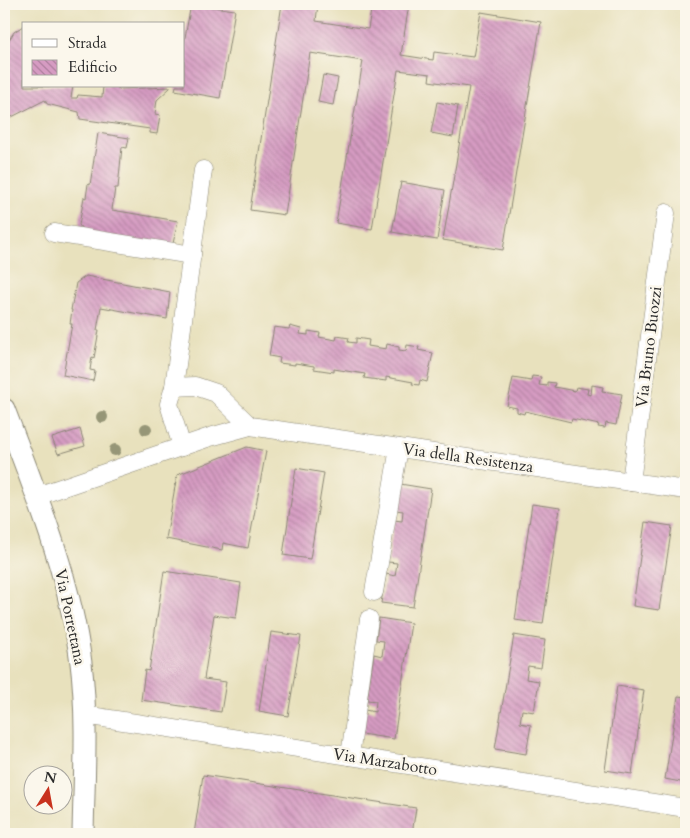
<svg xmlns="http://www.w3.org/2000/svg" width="690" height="838" font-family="Cardo,serif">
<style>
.building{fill:url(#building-back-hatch)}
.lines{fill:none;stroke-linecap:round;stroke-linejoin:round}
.minor-casing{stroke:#8a8674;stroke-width:19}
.major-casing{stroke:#8a8674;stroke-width:23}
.minor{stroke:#fff;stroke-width:18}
.major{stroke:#fff;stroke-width:21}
.tree{fill:#969677}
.labels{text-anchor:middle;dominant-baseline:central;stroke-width:5;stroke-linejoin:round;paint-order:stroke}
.street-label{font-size:16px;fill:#2b2b2b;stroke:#fbf7ec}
</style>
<defs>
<pattern id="building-back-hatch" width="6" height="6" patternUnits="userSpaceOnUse" patternTransform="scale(1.25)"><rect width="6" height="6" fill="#d69bc2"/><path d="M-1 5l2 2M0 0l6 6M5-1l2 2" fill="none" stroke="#ae7f9e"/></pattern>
</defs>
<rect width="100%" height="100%" fill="#fbf7ec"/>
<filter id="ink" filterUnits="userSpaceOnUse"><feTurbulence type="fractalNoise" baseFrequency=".02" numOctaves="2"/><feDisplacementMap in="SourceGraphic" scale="10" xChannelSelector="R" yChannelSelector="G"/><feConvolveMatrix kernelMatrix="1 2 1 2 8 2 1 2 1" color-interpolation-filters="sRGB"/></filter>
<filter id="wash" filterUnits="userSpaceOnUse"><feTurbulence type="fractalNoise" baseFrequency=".0096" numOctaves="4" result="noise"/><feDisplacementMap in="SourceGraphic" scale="20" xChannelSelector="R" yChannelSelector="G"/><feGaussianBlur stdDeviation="1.12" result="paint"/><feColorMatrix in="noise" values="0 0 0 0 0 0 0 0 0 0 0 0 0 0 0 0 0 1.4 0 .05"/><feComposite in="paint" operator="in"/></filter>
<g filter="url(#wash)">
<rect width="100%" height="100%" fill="#e8e1bd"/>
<g id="blocks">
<g class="building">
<polygon points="191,4 235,10 220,98 175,90 176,86 184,86 184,43"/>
<polygon points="282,4 318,4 316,21 368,29 372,4 409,4 401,55 433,60 434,52 473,57 481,12 541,22 503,250 443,240 469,87 429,81 430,74 398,70 372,229 336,223 363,61 310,53 285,215 250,210"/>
<polygon points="23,26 24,86 73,86 71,98 77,98 78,95 102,97 103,86 118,86 118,89 171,87 157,100 155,114 160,115 157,134 150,133 150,129 80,119 79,112 47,104 45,100 4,121 4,48 14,32"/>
<polygon points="323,75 338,78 333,105 318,102"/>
<polygon points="437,102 458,106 453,137 431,133"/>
<polygon points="98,133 129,138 127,148 122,147 118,188 115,188 112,210 178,221 172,248 86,234 79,225 84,197 86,198 88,184 90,185"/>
<polygon points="401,182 445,190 437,240 392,232"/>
<polygon points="86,276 170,292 167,319 101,307 97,330 99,330 94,358 92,357 90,370 95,371 93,381 63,375 72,324 70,324 72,310 71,310 76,283"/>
<polygon points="290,326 301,329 300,334 308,335 308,331 320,333 319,337 336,340 337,336 349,338 348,342 356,343 356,338 369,340 368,346 386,349 387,344 399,347 399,350 406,351 407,345 419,347 418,350 433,353 427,382 420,380 419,385 412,384 413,382 386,377 386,381 364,378 365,374 334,369 334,372 314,369 314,366 295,363 295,365 279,363 280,358 269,356 274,327 289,329"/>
<polygon points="532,376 541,377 539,385 547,386 547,382 555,383 554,387 575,391 576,387 588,389 587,394 591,395 592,385 603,387 602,391 622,394 616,425 606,423 605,428 598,427 599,425 572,419 571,422 525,411 524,414 517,412 517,408 507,406 513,378 531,381"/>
<polygon points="80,429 85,446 58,454 52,438"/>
<polygon points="247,447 266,451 248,548 223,543 222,550 166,539 177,475"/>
<polygon points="296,468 324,473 310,559 283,555"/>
<polygon points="400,484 431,489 413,607 381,603 386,574 395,576 397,563 388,562 394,520 402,521 403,511 396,510"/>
<polygon points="532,504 560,508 543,624 515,620"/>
<polygon points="645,522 672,526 659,610 633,606"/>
<polygon points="164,571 241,583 236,618 214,615 204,679 226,682 221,712 141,700 145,670 149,671"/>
<polygon points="379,618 411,623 394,739 361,734 365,710 375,712 376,701 367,700 374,654 382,656 384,641 376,640"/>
<polygon points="271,632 301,636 288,716 259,711"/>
<polygon points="514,635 545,640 541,668 528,666 526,679 539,681 534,712 522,710 520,723 531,725 526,754 495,749"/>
<polygon points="617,686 644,690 632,774 605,770"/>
<polygon points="678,696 686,697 686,783 665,779"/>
<polygon points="203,775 416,808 412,834 194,834"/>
</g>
</g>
</g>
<g filter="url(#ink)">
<use href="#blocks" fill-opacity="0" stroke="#8a8674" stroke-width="1"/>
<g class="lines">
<g class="minor-casing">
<g id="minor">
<polyline points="54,233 192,255"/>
<polyline points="174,387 203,170"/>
<polyline points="182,447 169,404 174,387 195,386 216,393 250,426"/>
<polyline points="631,482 666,213"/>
<polyline points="37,496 210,437 250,426 686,490"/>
<polyline points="374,592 399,448"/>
<polyline points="84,715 686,808"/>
<polyline points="350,756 369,619"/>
</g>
</g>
<g class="major-casing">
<path id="major" d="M4 409C35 491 70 575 81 663 88 719 84 778 83 834"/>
</g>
<use href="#minor" class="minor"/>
<use href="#major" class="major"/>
</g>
<g class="tree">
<circle cx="102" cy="417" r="6"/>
<circle cx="146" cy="429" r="6"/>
<circle cx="115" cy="450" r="6"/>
</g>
</g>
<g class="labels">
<g class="street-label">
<text transform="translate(649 347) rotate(-83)">Via Bruno Buozzi</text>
<text transform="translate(468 458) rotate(8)">Via della Resistenza</text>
<text transform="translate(70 617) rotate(78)">Via Porrettana</text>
<text transform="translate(385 762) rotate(9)">Via Marzabotto</text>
</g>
</g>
<rect width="690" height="838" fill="none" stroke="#fbf7ec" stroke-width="20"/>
<rect x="22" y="22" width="162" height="65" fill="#fbf7ec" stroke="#a8a59f"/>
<rect x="32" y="39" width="25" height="8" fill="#ffffff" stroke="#a8a59f"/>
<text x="68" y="48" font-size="15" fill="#2b2b2b">Strada</text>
<rect x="32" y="60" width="25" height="15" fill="url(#building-back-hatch)" stroke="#a8a59f"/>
<text x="68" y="72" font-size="15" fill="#2b2b2b">Edificio</text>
<g transform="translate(48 790) rotate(11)"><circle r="24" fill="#fbf7ec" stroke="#a8a59f"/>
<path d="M0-4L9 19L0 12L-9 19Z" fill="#c8321e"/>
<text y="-8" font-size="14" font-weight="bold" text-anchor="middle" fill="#2b2b2b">N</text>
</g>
</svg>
